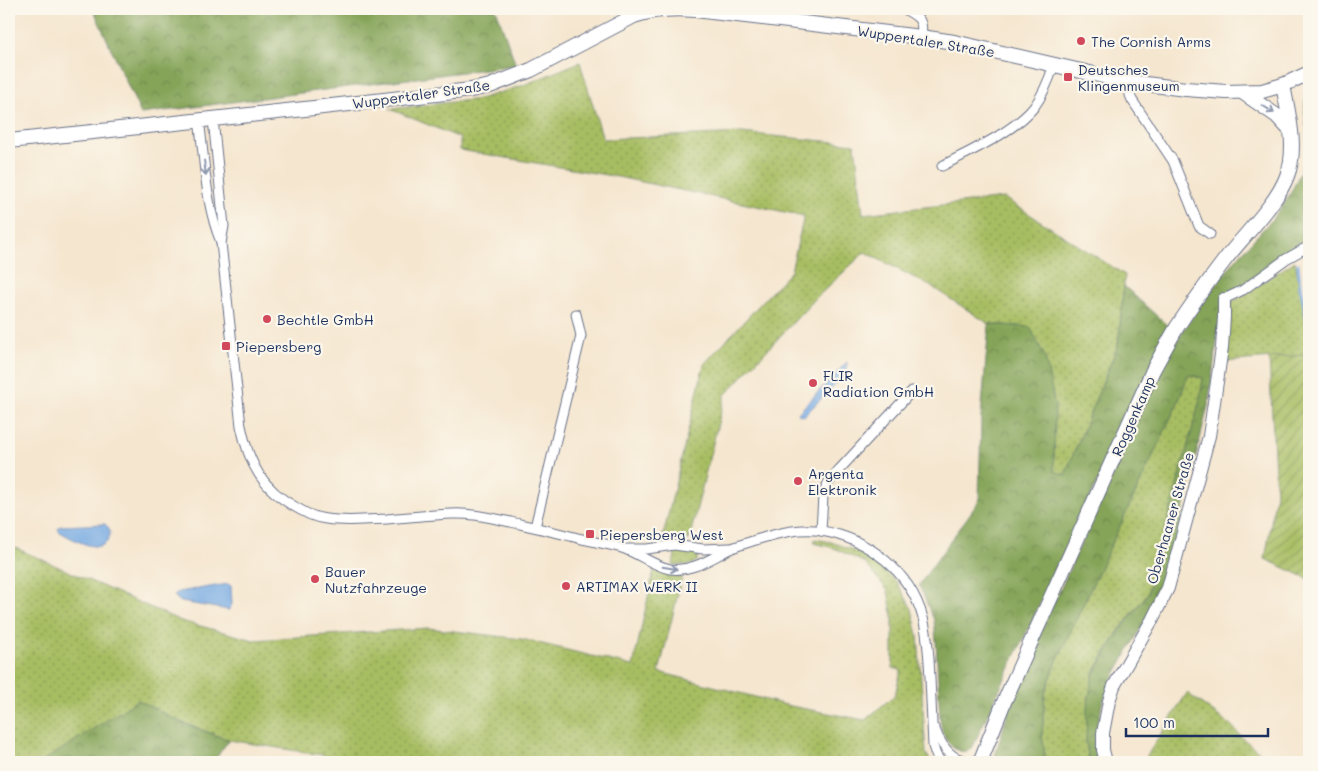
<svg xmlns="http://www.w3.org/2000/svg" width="1318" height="771" font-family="Mali,sans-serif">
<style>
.grass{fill:url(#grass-dots);stroke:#617660}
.forest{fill:url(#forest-crowns);stroke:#506a5b}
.garden{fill:url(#garden-furrows);stroke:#617660}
.water{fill:#75a9e2;stroke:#486ca0}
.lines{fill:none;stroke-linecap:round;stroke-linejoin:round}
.stream{stroke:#75a9e2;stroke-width:3}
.street-casing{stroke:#676f86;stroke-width:11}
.secondary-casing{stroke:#676f86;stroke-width:14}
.primary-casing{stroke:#676f86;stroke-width:16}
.street{stroke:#fff;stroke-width:9}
.secondary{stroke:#fff;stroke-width:12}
.primary{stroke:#fff;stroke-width:14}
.oneway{stroke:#8d97ae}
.poi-dot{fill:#d1495b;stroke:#fbf7ec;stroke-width:2}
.labels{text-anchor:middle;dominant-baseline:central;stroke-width:4.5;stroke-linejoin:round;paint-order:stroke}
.street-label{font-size:14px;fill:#1b2f5e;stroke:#fbf7ec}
.poi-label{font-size:14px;fill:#1b2f5e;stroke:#fbf7ec;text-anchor:start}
</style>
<defs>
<pattern id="grass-dots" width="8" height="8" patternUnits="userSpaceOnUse" patternTransform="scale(1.25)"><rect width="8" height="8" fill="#a7bd62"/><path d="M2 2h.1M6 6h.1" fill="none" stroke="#879a54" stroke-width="1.8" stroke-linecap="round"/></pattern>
<pattern id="forest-crowns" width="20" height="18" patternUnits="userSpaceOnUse" patternTransform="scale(1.25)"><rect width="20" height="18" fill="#85a458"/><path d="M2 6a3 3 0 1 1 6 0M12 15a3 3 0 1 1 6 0" fill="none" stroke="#6c864c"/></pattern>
<pattern id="garden-furrows" width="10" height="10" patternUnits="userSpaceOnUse" patternTransform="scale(1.25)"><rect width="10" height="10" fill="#a7bd62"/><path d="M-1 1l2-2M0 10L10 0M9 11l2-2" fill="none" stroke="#879a54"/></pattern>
</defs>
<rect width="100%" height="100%" fill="#fbf7ec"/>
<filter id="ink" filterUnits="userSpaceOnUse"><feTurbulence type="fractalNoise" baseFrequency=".02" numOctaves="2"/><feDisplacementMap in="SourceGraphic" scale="10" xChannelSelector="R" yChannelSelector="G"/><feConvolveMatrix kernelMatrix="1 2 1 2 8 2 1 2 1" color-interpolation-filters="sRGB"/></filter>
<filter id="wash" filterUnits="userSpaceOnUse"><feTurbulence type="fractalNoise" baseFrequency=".0096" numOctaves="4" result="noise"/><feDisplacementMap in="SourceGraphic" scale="20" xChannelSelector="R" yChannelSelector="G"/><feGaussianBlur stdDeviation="1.12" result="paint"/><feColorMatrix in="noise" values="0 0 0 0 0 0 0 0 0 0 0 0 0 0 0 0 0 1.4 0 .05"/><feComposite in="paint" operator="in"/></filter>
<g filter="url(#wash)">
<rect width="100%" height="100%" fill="#f5e6cf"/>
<g class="grass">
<polygon points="580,62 603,139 742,133 855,144 863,214 1004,198 1125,275 1118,345 1065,475 1054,472 1030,327 989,324 932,287 865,252 815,299 725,395 689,540 663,536 704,364 791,271 804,216 618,177 460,150 460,138 390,109 479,99 521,86"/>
<polygon points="1295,261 1309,342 1309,355 1224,362 1231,303"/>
<polygon points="1188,375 1204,378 1199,404 1148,593 1118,632 1093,674 1086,742 1089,762 1046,762 1042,735 1045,693 1058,658 1179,400"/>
<polygon points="815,539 831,542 869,556 897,582 912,609 918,635 926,753 931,762 365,762 229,740 183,723 42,762 9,762 9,545 181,621 254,640 428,628 522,639 633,666 654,570 682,577 659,672 790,706 865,720 895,695 901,670 893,668 893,619 888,591 865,563 834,548 814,543"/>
<polygon points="676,548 695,552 698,554 697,561 690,565 673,565"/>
<polygon points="1187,693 1232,726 1242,738 1272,762 1247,762 1245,761 1244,762 1143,762"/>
</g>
<g class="forest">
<polygon points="93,9 496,9 516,65 141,114"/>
<path d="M1309 91V237L1232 294 1221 312 1208 406 1165 585 1113 678 1102 704 1098 728 1100 762H1089L1086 742 1087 708 1093 675 1119 632 1148 593 1199 404 1203 378 1188 375 1179 400 1058 658 1045 693 1042 735 1046 762H993L1016 686 1166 358C1187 323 1211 290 1237 258 1255 237 1276 218 1290 194 1299 178 1306 157 1307 139 1308 124 1300 104 1309 91Z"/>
<path d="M1124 286 1170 328 972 748C960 758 946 744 942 731 941 728 941 723 940 719L936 641 934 620 919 585 979 501 981 417 989 324 1030 327 1045 357 1055 405 1054 471 1065 475 1118 345Z"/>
<polygon points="138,700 183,723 229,740 213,762 42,762"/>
</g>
<polygon class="garden" points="1305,355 1309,379 1309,579 1265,559 1276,493 1269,358"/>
<g class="water">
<polygon points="847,362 847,373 804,416 797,414"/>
<path d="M105 524C110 528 111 532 109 538 102 557 71 538 60 532L58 530 59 527 61 526Z"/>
<polygon points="228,584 231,586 232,604 229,610 181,602 176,598 174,595 178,592"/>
</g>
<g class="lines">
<polyline class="stream" points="1298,264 1300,286 1309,329"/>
</g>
</g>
<g filter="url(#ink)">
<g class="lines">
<g class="street-casing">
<g id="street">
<path d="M904 9C919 17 924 20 921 37"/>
<polyline points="1129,82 1130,95 1132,100 1173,161 1199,226 1210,234"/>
<path d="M213 119 224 226 221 243 241 426C249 464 262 489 297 508 306 513 315 518 326 519 346 522 366 520 387 519 408 517 430 515 452 514 472 513 491 518 511 522 533 527 556 532 578 538 593 542 610 544 625 549 641 555 654 566 670 569 693 572 711 558 730 549 739 545 750 542 759 539 779 533 801 527 822 531 868 539 910 571 923 618 928 637 929 657 930 678 931 700 932 723 933 746L936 755 941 762"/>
<path d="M199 120C205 161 205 204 221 242"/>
<path d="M942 166C970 151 1014 132 1034 107 1043 95 1049 80 1054 65"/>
<polyline points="1224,299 1243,290 1286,259 1309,246"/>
<polyline points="535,527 581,336 576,314"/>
<polyline points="821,531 823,496 828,483 837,472 912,391"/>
<polyline points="628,549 647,549 674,545 703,549 730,548"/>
<path d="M935 729C938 739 946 752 955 757 960 760 967 761 972 762"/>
</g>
</g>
<g class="secondary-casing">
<polyline id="secondary" points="1106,762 1103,750 1103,733 1109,701 1114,686 1152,620 1168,588 1209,436 1222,348 1224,317 1224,299"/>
</g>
<g class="primary-casing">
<g id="primary">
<polyline points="1242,92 1277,116 1290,130"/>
<path d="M9 141 314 108 471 90 490 86 531 70 634 16C654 9 674 8 695 10L921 37 954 42 1129 82 1186 89 1226 92 1262 91 1283 85 1309 73"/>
<path d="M980 762 1004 702 1153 370C1161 355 1169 341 1177 327 1192 304 1208 282 1224 261 1243 236 1277 204 1287 176 1298 148 1288 113 1283 85"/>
</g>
</g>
<use href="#street" class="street"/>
<use href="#secondary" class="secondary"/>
<use href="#primary" class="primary"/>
</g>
<defs><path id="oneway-shaft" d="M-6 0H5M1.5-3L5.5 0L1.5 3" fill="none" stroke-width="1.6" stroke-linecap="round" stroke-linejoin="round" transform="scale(1.25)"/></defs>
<g class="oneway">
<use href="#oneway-shaft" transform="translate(1268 109) rotate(32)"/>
<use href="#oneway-shaft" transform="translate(205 168) rotate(83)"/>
<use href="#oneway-shaft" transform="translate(670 568) rotate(9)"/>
</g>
</g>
<g class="poi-dot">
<circle cx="1081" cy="41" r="5"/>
<rect x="1063" y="72" width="10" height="10" rx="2.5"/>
<circle cx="267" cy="319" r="5"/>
<rect x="221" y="341" width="10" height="10" rx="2.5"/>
<circle cx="813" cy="383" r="5"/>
<circle cx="798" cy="481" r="5"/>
<rect x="585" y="529" width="10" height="10" rx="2.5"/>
<circle cx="315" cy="579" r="5"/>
<circle cx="566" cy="586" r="5"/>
</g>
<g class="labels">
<g class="street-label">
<text transform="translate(926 41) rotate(9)">Wuppertaler Straße</text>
<text transform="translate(421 94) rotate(-8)">Wuppertaler Straße</text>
<text transform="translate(1133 416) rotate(-66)">Roggenkamp</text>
<text transform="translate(1170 518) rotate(-74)">Oberhaaner Straße</text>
</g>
<g class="poi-label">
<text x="1091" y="41">The Cornish Arms</text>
<text x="1078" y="69">Deutsches<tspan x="1078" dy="16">Klingenmuseum</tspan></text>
<text x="277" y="319">Bechtle GmbH</text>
<text x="236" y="346">Piepersberg</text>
<text x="823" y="375">FLIR<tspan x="823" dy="16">Radiation GmbH</tspan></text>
<text x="808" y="473">Argenta<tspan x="808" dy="16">Elektronik</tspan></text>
<text x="600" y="534">Piepersberg West</text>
<text x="325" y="571">Bauer<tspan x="325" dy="16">Nutzfahrzeuge</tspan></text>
<text x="576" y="586">ARTIMAX WERK II</text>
</g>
</g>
<rect width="1318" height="771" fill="none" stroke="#fbf7ec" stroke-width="30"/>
<path d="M1126 728v8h142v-8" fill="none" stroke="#1b2f5e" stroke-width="2.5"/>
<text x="1133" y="728" font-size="15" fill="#1b2f5e" stroke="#fbf7ec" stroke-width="4" paint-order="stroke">100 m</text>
</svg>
